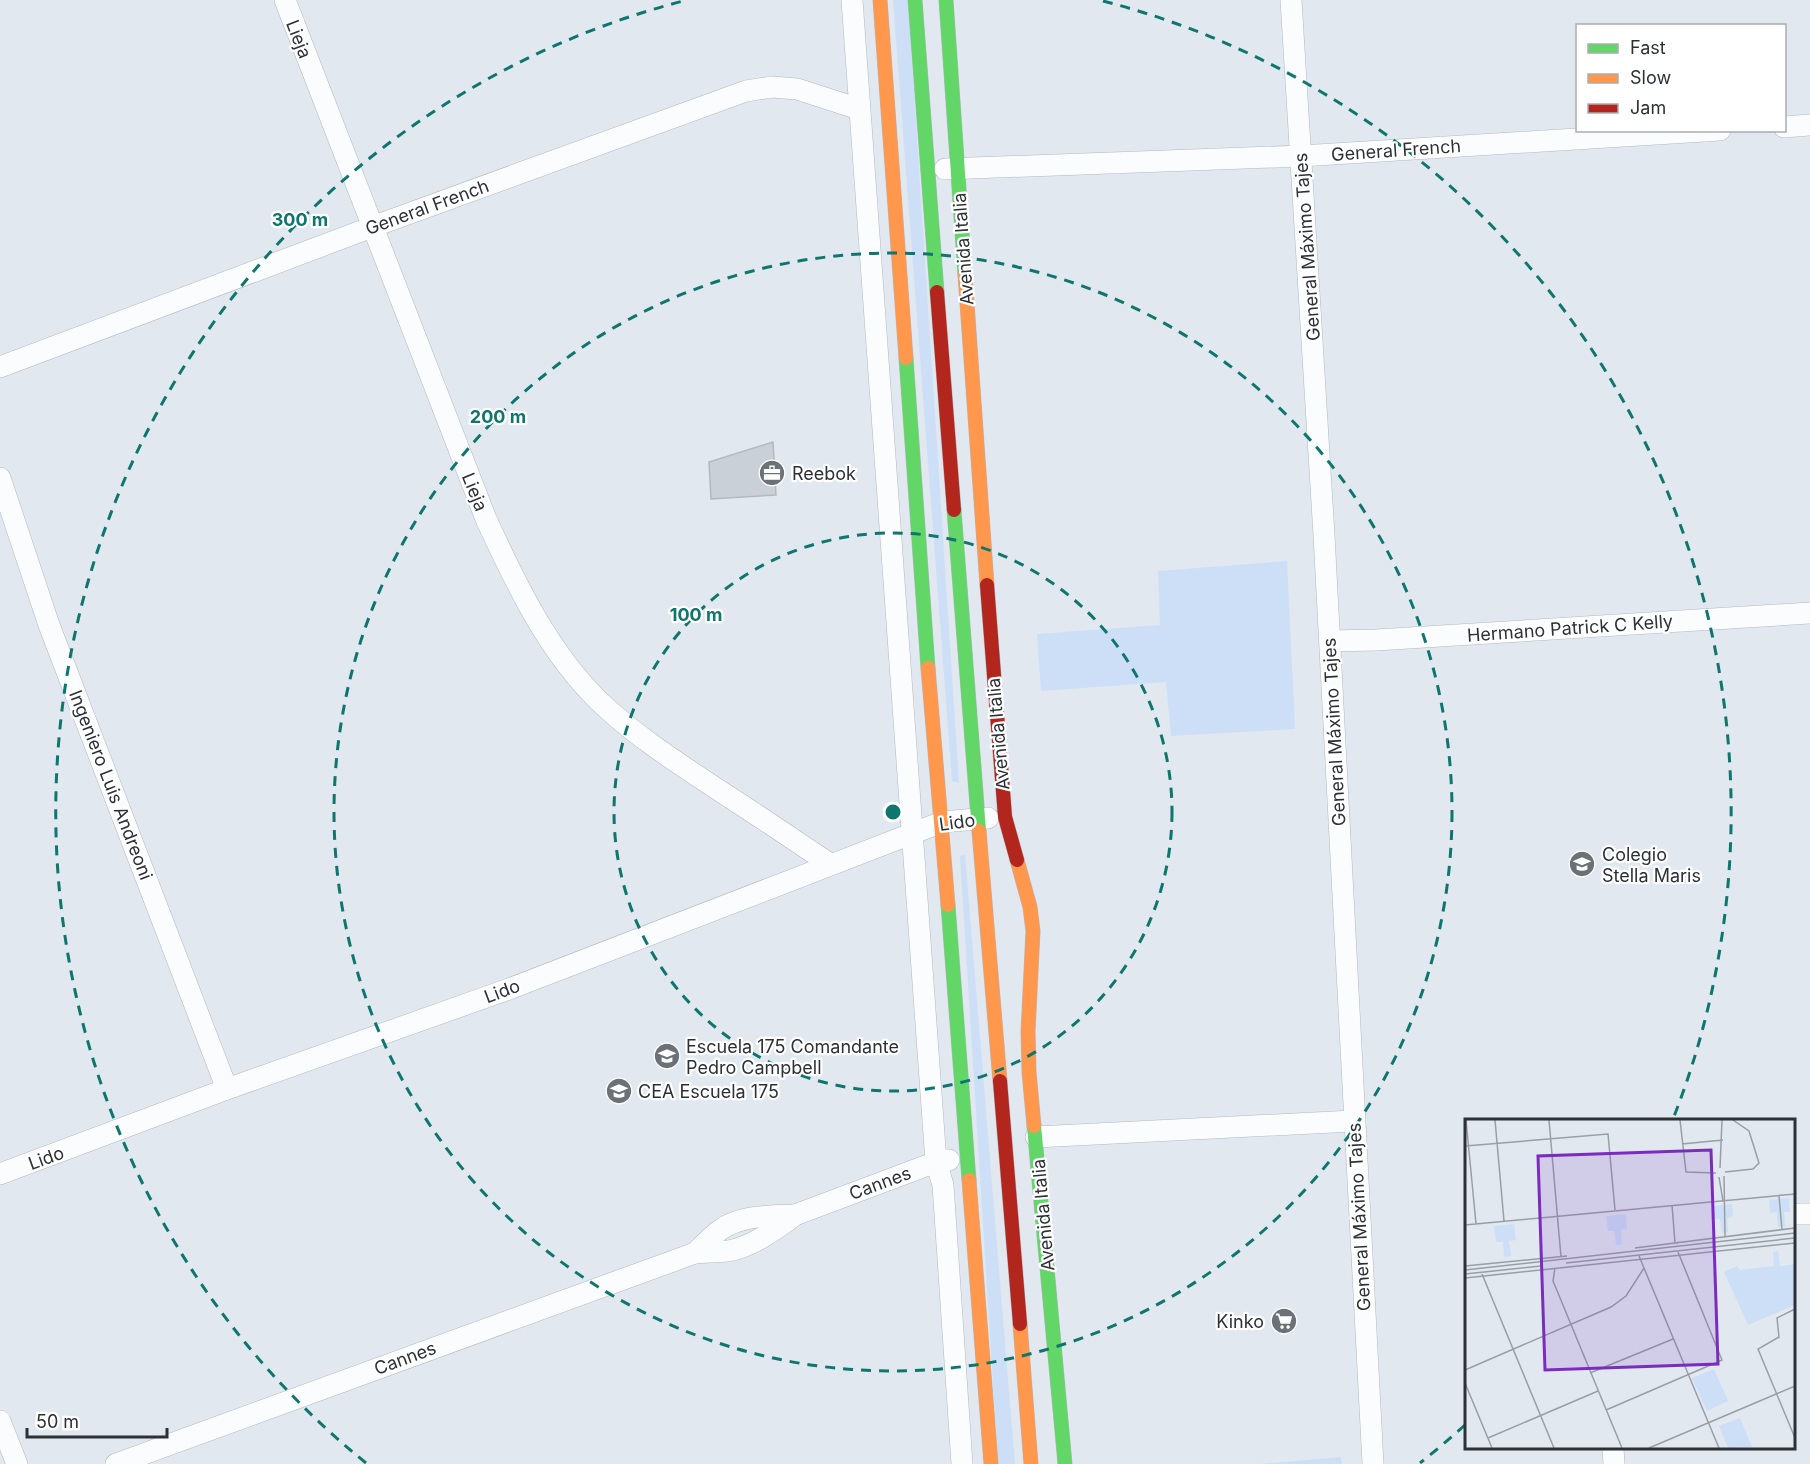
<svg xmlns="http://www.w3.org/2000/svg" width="1810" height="1464" font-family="Inter,sans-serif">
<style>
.green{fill:#ccdff7}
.building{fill:#cad0d7;stroke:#b4b9c0;stroke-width:1.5}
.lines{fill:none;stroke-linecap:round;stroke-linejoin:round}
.street-casing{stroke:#b3b9bf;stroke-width:22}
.fast-casing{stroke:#b3b9bf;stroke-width:15}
.slow-casing{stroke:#b3b9bf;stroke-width:15}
.jam-casing{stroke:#b3b9bf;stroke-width:15}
.street{stroke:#fafcfd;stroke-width:21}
.fast{stroke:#63d668;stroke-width:14}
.slow{stroke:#ff974d;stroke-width:14}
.jam{stroke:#b3261e;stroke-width:14}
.ring{fill:none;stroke:#0f766e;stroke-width:3;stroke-dasharray:10 8}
.labels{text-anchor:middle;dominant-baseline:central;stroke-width:4.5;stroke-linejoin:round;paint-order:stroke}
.street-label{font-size:18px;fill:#2d3137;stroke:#fff}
.poi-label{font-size:18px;fill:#2d3137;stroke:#fff;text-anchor:start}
.inset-road{fill:none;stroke:#999fa6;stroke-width:1.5}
.view{fill:#7b2cbf;fill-opacity:0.15;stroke:#7b2cbf;stroke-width:3}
.inset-edge{fill:none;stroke:#2d3137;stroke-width:3}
.centre{fill:#0f766e;stroke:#fff;stroke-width:3}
.ring-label{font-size:18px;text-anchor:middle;font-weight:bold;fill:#0f766e;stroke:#fff;stroke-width:4.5;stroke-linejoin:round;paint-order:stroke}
</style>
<rect width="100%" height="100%" fill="#e1e8f0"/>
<g class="green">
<polygon points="893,0 908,0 959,783 952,781"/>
<polygon points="1287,561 1295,729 1171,736 1166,682 1041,691 1037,634 1160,625 1158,571"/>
<polygon points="965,855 1015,1464 998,1464 960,856"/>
<polygon points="1341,1457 1342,1464 1260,1464"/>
</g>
<polygon class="building" points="773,442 776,495 711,499 709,462"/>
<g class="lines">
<g class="street-casing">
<g id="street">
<path d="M285 0 486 519C516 584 549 654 602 704 638 738 681 765 723 793 759 816 794 840 830 864"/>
<polyline points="852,0 936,1162 943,1185 962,1464"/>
<polyline points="1291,0 1324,535 1373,1464"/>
<polyline points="1784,127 1810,125"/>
<polyline points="945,169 1301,156 1720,130"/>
<polyline points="0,367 372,227 746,91 772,87 797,89 859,109"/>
<polyline points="0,478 49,625 227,1089"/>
<polyline points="1330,641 1376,640 1810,613"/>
<polyline points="1036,1137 1353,1121"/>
<polyline points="0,1174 227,1089 509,989 942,822 988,818"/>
<polyline points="1794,1214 1810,1214"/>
<path d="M695 1253C703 1245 711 1237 720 1230 741 1215 770 1216 795 1215"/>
<polyline points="0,1421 17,1464"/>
<polyline points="1613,1448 1614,1464"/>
<path d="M116 1464 695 1253C706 1252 717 1252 728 1251 752 1247 776 1229 795 1215L936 1162 949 1160"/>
</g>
</g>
<g class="fast-casing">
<g id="fast">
<polyline points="915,0 937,292"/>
<polyline points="946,0 965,275"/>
<polyline points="906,358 928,668"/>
<polyline points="954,510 979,831"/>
<polyline points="948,905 969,1180"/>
<polyline points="1034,1126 1065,1464"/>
</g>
</g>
<g class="slow-casing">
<g id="slow">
<polyline points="880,0 906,358"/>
<polyline points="965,275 987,585"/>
<polyline points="928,668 948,905"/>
<polyline points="979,831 1000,1081"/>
<polyline points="1017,860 1030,907 1033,931 1028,1032 1029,1072 1034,1126"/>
<polyline points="969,1180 991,1464"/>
<polyline points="1020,1324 1031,1464"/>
</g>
</g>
<g class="jam-casing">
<g id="jam">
<polyline points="937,292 954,510"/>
<polyline points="987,585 1005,817 1017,860"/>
<polyline points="1000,1081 1020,1324"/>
</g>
</g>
<use href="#street" class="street"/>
<use href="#fast" class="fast"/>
<use href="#slow" class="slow"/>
<use href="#jam" class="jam"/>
</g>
<g class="ring">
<circle cx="893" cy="812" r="279"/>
<circle cx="893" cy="812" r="559"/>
<path d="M1465 1425A838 838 0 0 1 1420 1463M366 1463A838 838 0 0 1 683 1M1103 1A838 838 0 0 1 1673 1119"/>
</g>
<defs>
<g id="office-disc" transform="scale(1.35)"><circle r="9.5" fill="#6c7178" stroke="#fff"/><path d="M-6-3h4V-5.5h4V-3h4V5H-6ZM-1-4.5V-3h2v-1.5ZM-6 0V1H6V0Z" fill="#fff"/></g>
<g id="school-disc" transform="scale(1.35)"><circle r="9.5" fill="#6c7178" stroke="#fff"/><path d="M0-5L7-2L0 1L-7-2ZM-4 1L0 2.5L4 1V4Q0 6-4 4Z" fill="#fff"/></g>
<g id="supermarket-disc" transform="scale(1.35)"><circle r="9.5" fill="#6c7178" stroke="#fff"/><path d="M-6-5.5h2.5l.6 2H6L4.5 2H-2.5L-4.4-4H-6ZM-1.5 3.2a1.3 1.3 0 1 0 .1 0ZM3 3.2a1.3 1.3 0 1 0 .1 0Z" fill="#fff"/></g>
</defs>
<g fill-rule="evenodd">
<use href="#office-disc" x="772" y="473"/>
<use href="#school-disc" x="1582" y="864"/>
<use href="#school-disc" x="667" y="1056"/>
<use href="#school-disc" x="619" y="1091"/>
<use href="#supermarket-disc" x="1284" y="1321"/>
</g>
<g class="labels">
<g class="street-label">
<text transform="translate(299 39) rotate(69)">Lieja</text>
<text transform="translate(1396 150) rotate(-4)">General French</text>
<text transform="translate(427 207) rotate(-20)">General French</text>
<text transform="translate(1307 247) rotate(-94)">General Máximo Tajes</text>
<text transform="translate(963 249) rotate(-94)">Avenida Italia</text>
<text transform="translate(475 492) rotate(68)">Lieja</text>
<text transform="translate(1570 628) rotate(-4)">Hermano Patrick C Kelly</text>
<text transform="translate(1334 732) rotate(-93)">General Máximo Tajes</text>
<text transform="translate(998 734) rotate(-95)">Avenida Italia</text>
<text transform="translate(111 785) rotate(69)">Ingeniero Luis Andreoni</text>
<text transform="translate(957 822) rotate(-8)">Lido</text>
<text transform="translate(502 991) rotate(-21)">Lido</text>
<text transform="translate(46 1158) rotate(-20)">Lido</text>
<text transform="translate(880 1183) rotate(-20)">Cannes</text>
<text transform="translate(1043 1215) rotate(-95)">Avenida Italia</text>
<text transform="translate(1359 1217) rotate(-93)">General Máximo Tajes</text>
<text transform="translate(405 1358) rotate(-20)">Cannes</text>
</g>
<g class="poi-label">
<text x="792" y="473">Reebok</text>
<text x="1602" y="854">Colegio<tspan x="1602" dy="21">Stella Maris</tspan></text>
<text x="686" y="1046">Escuela 175 Comandante<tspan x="686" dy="21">Pedro Campbell</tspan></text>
<text x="638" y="1091">CEA Escuela 175</text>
<text x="1264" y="1321" text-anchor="end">Kinko</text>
</g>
</g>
<g transform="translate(1465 1119)">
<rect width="330" height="330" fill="#e1e8f0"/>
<path d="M324 79 325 93H319L320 107 313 108 312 93 305 94 304 81ZM267 85 268 97 262 99 263 113 257 114 255 100H248L247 87ZM161 95 162 110 156 111 157 125 151 126 149 112H143L141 97ZM49 105 51 121 44 122 46 137 39 138 38 123H31L29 107ZM313 132 315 147 330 145V186L283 206 259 153 272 147 275 151 309 147 308 133ZM249 250 263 282 242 292 227 259ZM275 299 287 328 263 329 254 307Z" fill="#ccdff7"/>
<path class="inset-road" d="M1 1 11 105M30 1 39 102M84 1 96 138M215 1 221 53 251 54M217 25 258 21M0 27 143 15 150 91M255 49 257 1M260 53 288 50 294 44 284 12 268 1M259 57 260 118M254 58 258 82M314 77 317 111M207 86 210 124M0 106 330 75M170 129 330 109M174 137 254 329M101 144 330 119M0 147 102 137M90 149 88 162 157 329M0 151 330 114M0 155 76 147M17 155 89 329M0 159 330 124M330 190 312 199 314 218 293 230 330 319M0 251 146 188 161 177 179 149M125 254 208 220M0 264 27 329M141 291 257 241 213 133M23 319 133 272M184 329 330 267"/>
<path class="view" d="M246 31 253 245 80 251 73 37Z"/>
<rect width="330" height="330" class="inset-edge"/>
</g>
<circle cx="893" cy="812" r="9" class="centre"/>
<g class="ring-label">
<text x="300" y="226">300 m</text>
<text x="498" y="423">200 m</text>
<text x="696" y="621">100 m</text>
</g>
<rect x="1576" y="24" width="210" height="108" fill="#ffffff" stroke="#abadaf" stroke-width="1.5"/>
<rect x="1588" y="44" width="30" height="9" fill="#63d668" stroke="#abadaf" stroke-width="1.5"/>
<text x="1630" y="54" font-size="18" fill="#2d3137">Fast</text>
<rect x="1588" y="74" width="30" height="9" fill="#ff974d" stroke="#abadaf" stroke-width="1.5"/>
<text x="1630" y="84" font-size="18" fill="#2d3137">Slow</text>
<rect x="1588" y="104" width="30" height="9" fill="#b3261e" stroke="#abadaf" stroke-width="1.5"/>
<text x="1630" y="114" font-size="18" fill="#2d3137">Jam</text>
<path d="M27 1428v9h140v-9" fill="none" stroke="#2d3137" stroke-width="3"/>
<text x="36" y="1428" font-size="18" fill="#2d3137" stroke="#ffffff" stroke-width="4.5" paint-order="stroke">50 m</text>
</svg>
